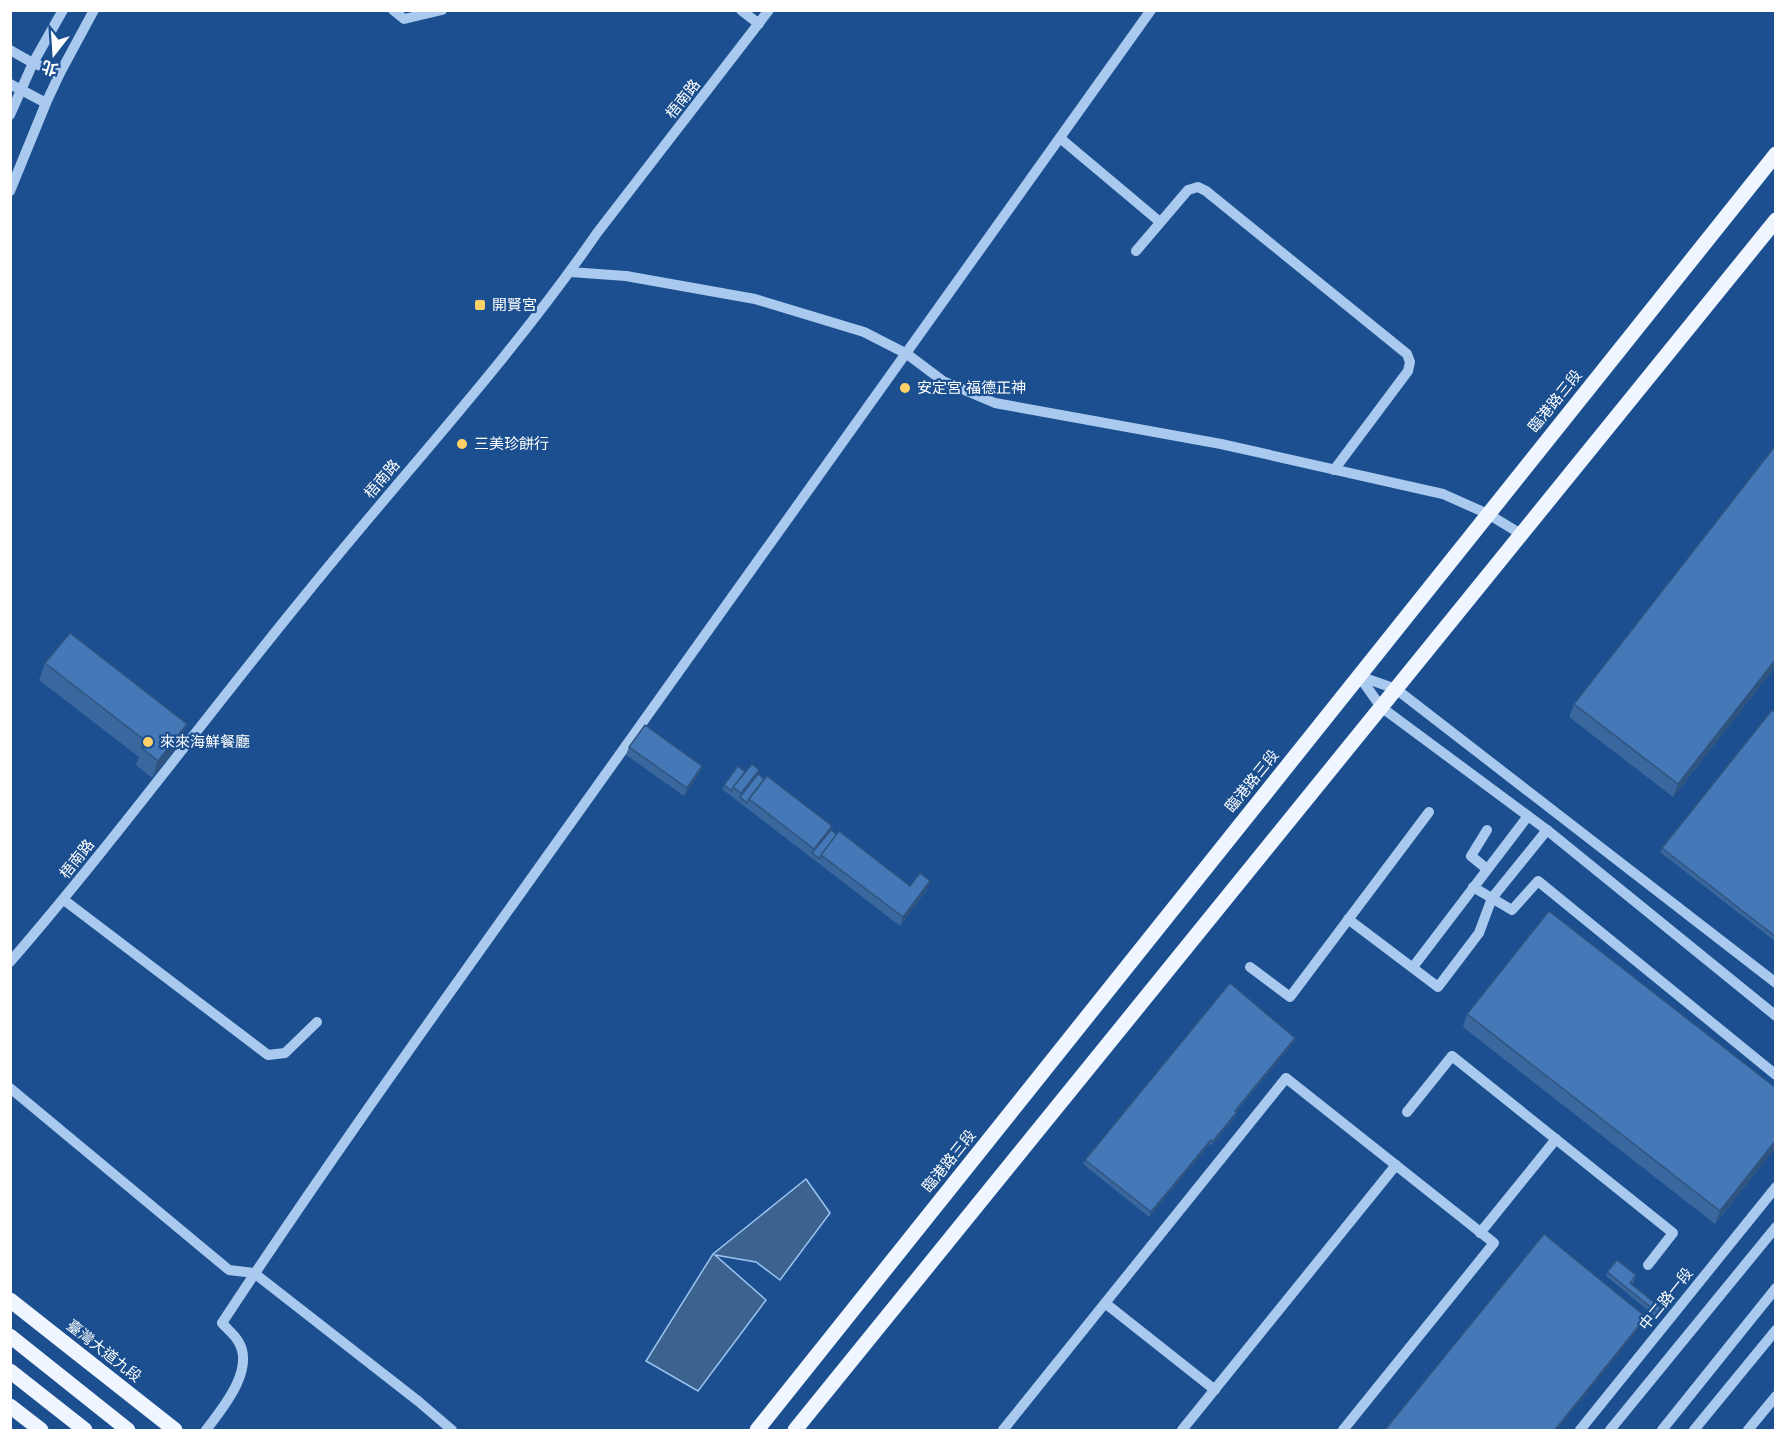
<svg xmlns="http://www.w3.org/2000/svg" width="1786" height="1441" font-family="'DM Sans','Noto Sans TC',sans-serif">
<style>
.water{fill:#3c6290;stroke:#9cc4f0;stroke-width:1.5}
.lines{fill:none;stroke-linecap:round;stroke-linejoin:round}
.minor{stroke:#a9c9ee;stroke-width:10}
.major{stroke:#f0f6ff;stroke-width:15}
.wall{fill:#3a679d}
.shaded-wall{fill:#305480}
.building{fill:#4478b7;stroke:#305480;stroke-width:1.5}
.poi-dot{fill:#ffd166;stroke:#1b4f8f;stroke-width:2}
.labels{text-anchor:middle;dominant-baseline:central;stroke-width:4.5;stroke-linejoin:round;paint-order:stroke}
.street-label{font-size:15px;fill:#fff;stroke:#1b4f8f}
.poi-label{font-size:15px;fill:#fff;stroke:#1b4f8f;text-anchor:start}
</style>
<rect width="100%" height="100%" fill="#1b4f8f"/>
<polygon class="water" points="806,1179 830,1213 780,1280 756,1262 715,1255 766,1300 698,1391 646,1361 713,1254"/>
<g class="lines">
<g class="minor">
<polyline points="393,10 404,19 442,10"/>
<polyline points="741,10 759,24"/>
<polyline points="10,50 33,63 60,73"/>
<polyline points="10,84 46,103"/>
<polyline points="10,115 33,63 63,10"/>
<polyline points="1060,138 1160,222"/>
<polyline points="10,191 46,103 60,73 94,10"/>
<polyline points="1136,251 1188,190 1198,187 1206,191 1407,354 1410,362 1408,371 1334,470"/>
<polyline points="570,272 626,276 755,299 864,332 907,354 943,381 995,403 1221,444 1443,494 1488,514 1521,534"/>
<polyline points="1359,676 1381,707 1547,830 1776,1016"/>
<polyline points="1359,676 1396,689 1776,983"/>
<polyline points="1487,869 1471,856 1487,830"/>
<polyline points="1473,887 1512,910 1538,881 1776,1075"/>
<polyline points="64,900 268,1055 285,1053 317,1022"/>
<polyline points="1348,919 1438,987 1479,933 1492,898 1547,830"/>
<path d="M10 962C112 844 204 719 302 599 400 477 508 362 597 233L769 10"/>
<polyline points="1250,967 1290,997 1429,812"/>
<polyline points="1413,967 1528,816"/>
<polyline points="10,1088 229,1270 254,1273 418,1401 452,1430"/>
<polyline points="1407,1112 1452,1056 1673,1233 1648,1265"/>
<polyline points="1480,1233 1556,1139"/>
<polyline points="1105,1303 1215,1390"/>
<path d="M206 1430C222 1409 256 1369 238 1341 234 1334 227 1329 222 1323 327 1163 439 1008 550 852 749 571 951 292 1151 10"/>
<polyline points="1003,1430 1286,1078 1494,1243 1343,1430"/>
<polyline points="1182,1430 1396,1165"/>
<polyline points="1580,1430 1776,1187"/>
<polyline points="1610,1430 1776,1227"/>
<polyline points="1662,1430 1776,1288"/>
<polyline points="1694,1430 1776,1330"/>
<polyline points="1748,1430 1776,1396"/>
</g>
<g class="major">
<polyline points="10,1300 175,1430"/>
<polyline points="10,1336 128,1430"/>
<polyline points="10,1371 85,1430"/>
<polyline points="10,1406 41,1430"/>
<polyline points="757,1430 1776,154"/>
<polyline points="795,1430 1776,220"/>
</g>
</g>
<g class="wall">
<polygon points="45,663 181,741 152,778 136,765 139,757 39,680"/>
<polygon points="1776,666 1673,797 1569,717 1574,704"/>
<polygon points="1776,713 1776,942 1660,852 1662,848"/>
<polygon points="629,747 702,766 699,774 684,796 626,755"/>
<polygon points="745,772 758,774 832,826 831,830 837,835 910,886 927,890 900,926 722,789 724,785"/>
<polygon points="1467,1014 1776,1088 1776,1147 1715,1224 1463,1027"/>
<polygon points="1295,1038 1294,1042 1236,1112 1235,1117 1212,1145 1210,1144 1149,1217 1083,1164 1085,1160"/>
<polygon points="1607,1272 1636,1275 1635,1280 1632,1284 1660,1312 1656,1317 1606,1276"/>
</g>
<g class="shaded-wall">
<polygon points="1776,659 1776,666 1673,797 1678,784"/>
<polygon points="187,724 181,741 152,778 158,761"/>
<polygon points="702,766 699,774 684,796 687,788"/>
<polygon points="759,770 756,778 740,797 741,793"/>
<polygon points="832,826 829,834 812,853 814,849"/>
<polygon points="930,881 927,890 900,926 903,917"/>
<polygon points="1295,1038 1294,1042 1233,1115 1235,1111"/>
<polygon points="1237,1112 1235,1117 1212,1145 1213,1141"/>
<polygon points="1211,1140 1210,1144 1149,1217 1151,1212"/>
<polygon points="1776,1140 1776,1147 1715,1224 1720,1211"/>
<polygon points="1646,1317 1645,1321 1556,1431 1554,1431"/>
</g>
<g class="building">
<polygon points="1776,445 1776,659 1678,784 1574,704"/>
<polygon points="70,633 187,724 158,761 142,748 147,742 45,663"/>
<polygon points="1772,710 1776,713 1776,937 1662,848"/>
<polygon points="645,725 702,766 687,788 629,747"/>
<polygon points="752,764 759,770 741,793 733,787"/>
<polygon points="738,766 745,772 733,787 732,791 724,785"/>
<polygon points="758,774 764,779 749,799 747,803 740,797"/>
<polygon points="767,776 832,826 814,849 749,799"/>
<polygon points="831,830 837,835 821,855 820,859 812,853"/>
<polygon points="839,831 910,886 920,873 930,881 903,917 821,855"/>
<polygon points="1549,911 1776,1088 1776,1140 1720,1211 1467,1014"/>
<polygon points="1230,983 1295,1038 1235,1111 1237,1112 1213,1141 1211,1140 1151,1212 1085,1160"/>
<polygon points="1544,1234 1646,1317 1554,1431 1384,1431"/>
<polygon points="1617,1260 1636,1275 1630,1283 1661,1308 1657,1312 1607,1272"/>
</g>
<g class="poi-dot">
<rect x="474" y="299" width="12" height="12" rx="3"/>
<circle cx="905" cy="388" r="6"/>
<circle cx="462" cy="444" r="6"/>
<circle cx="148" cy="742" r="6"/>
</g>
<g class="labels">
<g class="street-label">
<text transform="translate(683 99) rotate(-52)">梧南路</text>
<text transform="translate(1555 401) rotate(-51)">臨港路三段</text>
<text transform="translate(382 479) rotate(-50)">梧南路</text>
<text transform="translate(1252 781) rotate(-51)">臨港路三段</text>
<text transform="translate(77 859) rotate(-52)">梧南路</text>
<text transform="translate(949 1161) rotate(-51)">臨港路三段</text>
<text transform="translate(1666 1299) rotate(-51)">中二路一段</text>
<text transform="translate(104 1351) rotate(38)">臺灣大道九段</text>
</g>
<g class="poi-label">
<text x="492" y="305">開賢宮</text>
<text x="917" y="388">安定宮 福德正神</text>
<text x="474" y="444">三美珍餅行</text>
<text x="160" y="742">來來海鮮餐廳</text>
</g>
</g>
<rect width="1786" height="1441" fill="none" stroke="#ffffff" stroke-width="24"/>
<g transform="translate(54 54) rotate(197)" stroke="#1b4f8f" stroke-width="4.5" paint-order="stroke">
<path d="M0-4.5L10 22L0 15L-10 22Z" fill="#ffffff"/>
<text y="-9" font-size="16" font-weight="bold" text-anchor="middle" fill="#ffffff">北</text>
</g>
</svg>
